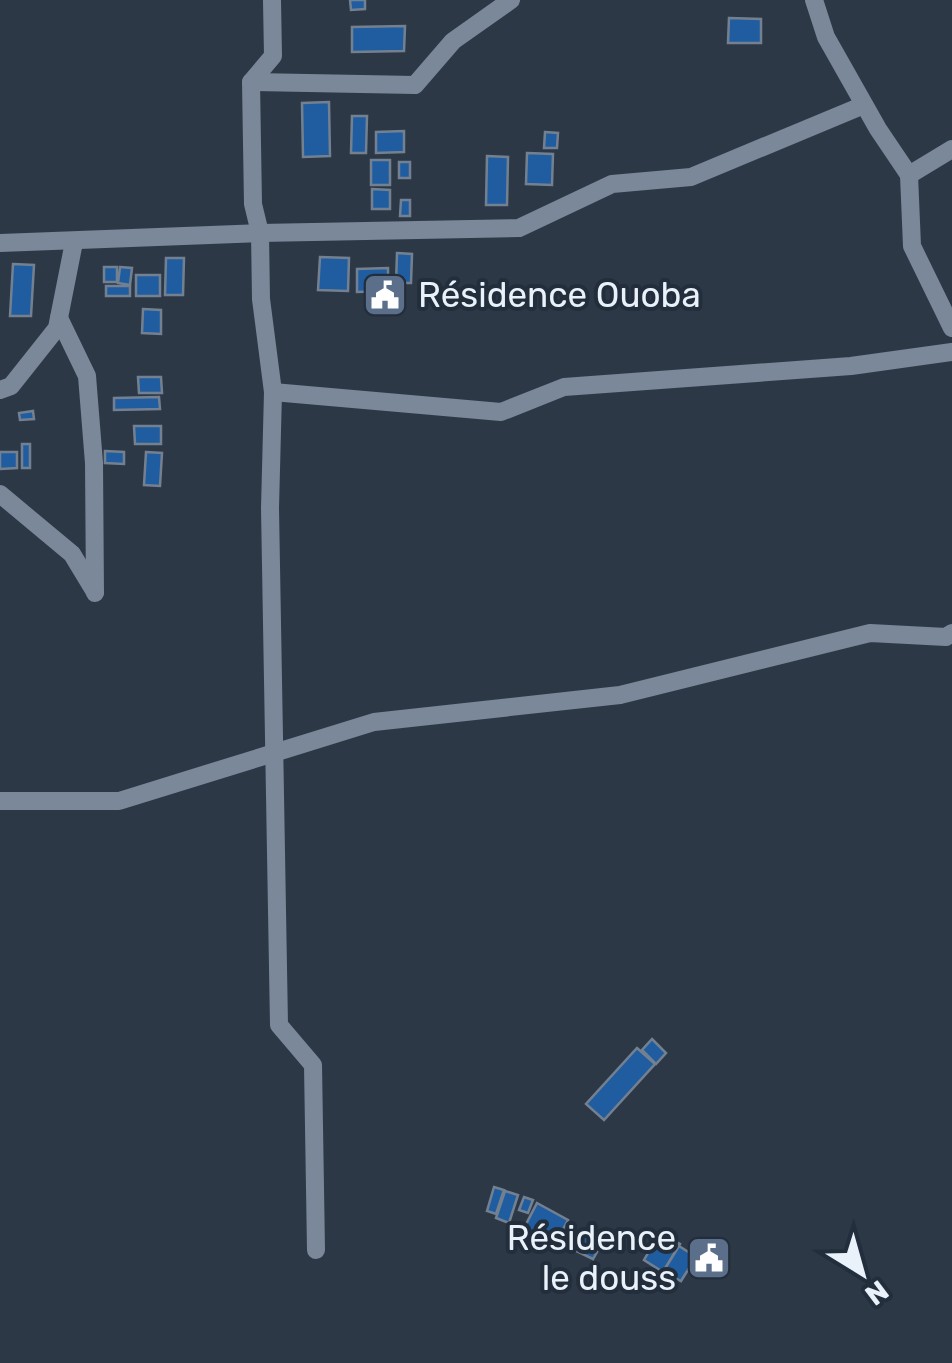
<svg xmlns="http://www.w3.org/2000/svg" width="952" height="1363" font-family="Rubik,sans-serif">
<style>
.building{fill:#1f5da0;stroke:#738090;stroke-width:2.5}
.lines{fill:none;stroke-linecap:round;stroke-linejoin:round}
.minor{stroke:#7b8899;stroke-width:18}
.labels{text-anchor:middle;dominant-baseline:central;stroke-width:8;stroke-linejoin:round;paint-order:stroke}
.poi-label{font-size:35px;fill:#e9f1fa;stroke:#232e3c;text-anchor:start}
</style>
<rect width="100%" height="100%" fill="#2d3847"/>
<g class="building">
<polygon points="350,0 365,0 365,9 351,10"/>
<polygon points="729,18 761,19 761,43 728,43"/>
<polygon points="405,26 404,51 352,52 352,27"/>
<polygon points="329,102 330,156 303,157 302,103"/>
<polygon points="352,116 367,116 366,153 351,153"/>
<polygon points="404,131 404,152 376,153 376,132"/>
<polygon points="545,132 558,133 557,148 544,148"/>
<polygon points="527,153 553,154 552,185 526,184"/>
<polygon points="487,156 508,157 507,205 486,205"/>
<rect x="371" y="160" width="19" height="25"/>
<rect x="399" y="162" width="11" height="16"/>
<polygon points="372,189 390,190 390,209 372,209"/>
<polygon points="401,200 410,200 410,216 400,216"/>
<polygon points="397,253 412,254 411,283 396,283"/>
<polygon points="320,257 349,258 348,291 318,290"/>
<polygon points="166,258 184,258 183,295 165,295"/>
<polygon points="13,264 34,265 31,316 10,316"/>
<rect x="104" y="267" width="13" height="15"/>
<polygon points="120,267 132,268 130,285 118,283"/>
<polygon points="388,268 388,291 357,292 357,269"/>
<rect x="136" y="275" width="24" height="21"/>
<rect x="106" y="286" width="24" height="10"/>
<polygon points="143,309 161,310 161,334 142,333"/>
<polygon points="138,377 161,377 162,393 139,393"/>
<polygon points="159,397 160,409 114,410 114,398"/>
<polygon points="33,411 34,419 20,420 19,413"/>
<polygon points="134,426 161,426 161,444 135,444"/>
<rect x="22" y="444" width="8" height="24"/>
<polygon points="105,451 124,452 124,464 105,463"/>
<polygon points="0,452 17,452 17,468 0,469"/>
<polygon points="146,452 162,453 160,486 144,485"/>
<polygon points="652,1039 666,1053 656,1064 642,1050"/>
<polygon points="637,1048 655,1064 604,1120 586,1104"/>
<polygon points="494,1187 504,1190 496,1214 487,1211"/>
<polygon points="505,1191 518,1195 509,1223 496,1218"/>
<polygon points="524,1197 533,1200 528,1213 519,1210"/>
<polygon points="537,1203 568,1220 553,1248 522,1232"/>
<polygon points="582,1232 602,1243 593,1259 574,1250"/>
<polygon points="660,1232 680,1244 663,1272 644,1260"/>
<polygon points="679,1246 696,1257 681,1281 663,1272"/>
</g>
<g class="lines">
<g class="minor">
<polyline points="272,0 273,56 251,82 253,204 260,233 261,299 273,392 270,508 279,1025 313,1065 316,1250"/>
<polyline points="814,0 826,37 878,129 909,175 912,246 952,328"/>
<polyline points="251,82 415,85 453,41 511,0"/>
<polyline points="909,175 952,149"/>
<polyline points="0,243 260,233 519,228 612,184 691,177 864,105"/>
<polyline points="59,318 87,376 94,463 95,593"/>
<polyline points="0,390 11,386 57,328 74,242"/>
<polyline points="273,392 501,412 564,387 851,366 952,352"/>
<polyline points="0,494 72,554 95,592"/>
<polyline points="0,801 119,801 374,722 620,695 870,633 946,637 952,633"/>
</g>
</g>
<defs>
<g id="civic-square" transform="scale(2.25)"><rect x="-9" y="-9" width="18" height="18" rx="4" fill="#5c6f8a" stroke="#232e3c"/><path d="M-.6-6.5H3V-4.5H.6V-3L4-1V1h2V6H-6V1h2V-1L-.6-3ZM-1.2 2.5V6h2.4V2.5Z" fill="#fff"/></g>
</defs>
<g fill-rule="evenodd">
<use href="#civic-square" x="385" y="295"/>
<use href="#civic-square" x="709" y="1258"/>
</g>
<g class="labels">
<g class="poi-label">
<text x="418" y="295">Résidence Ouoba</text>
<text x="676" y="1238" text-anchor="end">Résidence<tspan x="676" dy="40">le douss</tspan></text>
</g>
</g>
<g transform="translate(862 1273) rotate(143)" stroke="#232e3c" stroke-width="8" paint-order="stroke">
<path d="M0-8L18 38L0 25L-18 38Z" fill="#e9f1fa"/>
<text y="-15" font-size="28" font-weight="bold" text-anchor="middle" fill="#e9f1fa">N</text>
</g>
</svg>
